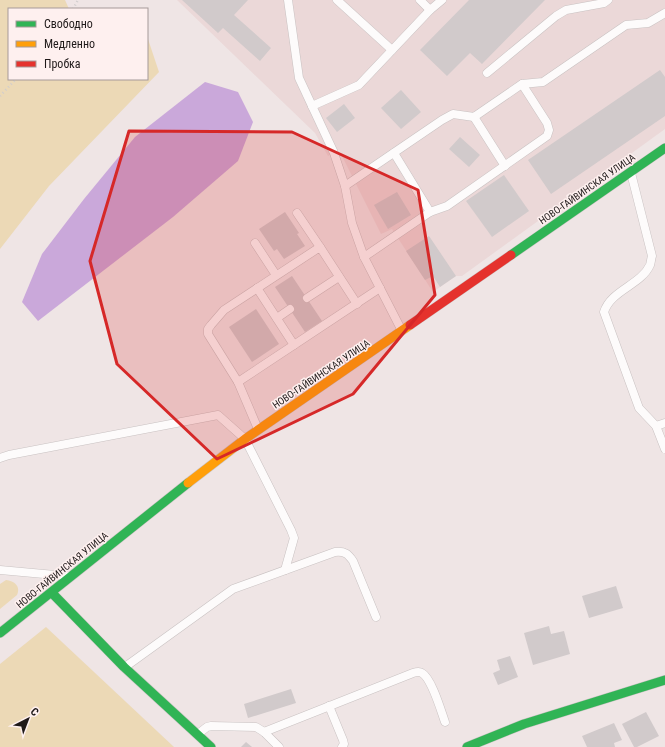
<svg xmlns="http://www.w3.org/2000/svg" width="665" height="747" font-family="'Roboto Condensed',sans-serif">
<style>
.built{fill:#ebd8d8}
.green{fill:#ecd9b6}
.water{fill:#caa8da}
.building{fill:#d1cacb}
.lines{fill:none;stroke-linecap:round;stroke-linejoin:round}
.lane-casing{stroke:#c9c2c2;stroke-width:9}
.fast-casing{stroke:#c9c2c2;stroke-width:10}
.slow-casing{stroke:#c9c2c2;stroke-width:10}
.jam-casing{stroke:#c9c2c2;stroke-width:10}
.path{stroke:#d0cdcd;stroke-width:2.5;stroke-dasharray:1 3;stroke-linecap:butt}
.lane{stroke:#fdfbfb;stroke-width:8}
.fast{stroke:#30b455;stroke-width:9}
.slow{stroke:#ff9f0a;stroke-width:9}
.jam{stroke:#e5322d;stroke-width:9}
.marked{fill:#d62828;fill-opacity:0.2;stroke:#d62828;stroke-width:3;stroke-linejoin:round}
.labels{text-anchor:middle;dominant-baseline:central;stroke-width:3;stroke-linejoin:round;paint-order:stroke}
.street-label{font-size:10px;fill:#1f1919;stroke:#fef0ef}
</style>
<rect width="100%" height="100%" fill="#efe5e5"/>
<polygon class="built" points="177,0 665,0 665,129 462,276 456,276 433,292 392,229 381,234 339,150 328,156 315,133"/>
<g class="green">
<polygon points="0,0 65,0 69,9 9,9 9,79 147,79 147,36 159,72 49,186 0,249"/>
<path d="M6 580C14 581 21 586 17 595L0 609V584Z"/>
<polygon points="46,627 174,747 0,747 0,664"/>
</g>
<polygon class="water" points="205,82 238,92 253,122 238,161 173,217 38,321 22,302 42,254 84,199 135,137"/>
<g class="building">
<polygon points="182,0 248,0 234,15 271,48 260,61 223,28 218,33"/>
<polygon points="469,0 545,0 482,64 470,53 447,76 420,50"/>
<polygon points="660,70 665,77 665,116 551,194 528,160"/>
<polygon points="401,90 421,112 401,129 381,108"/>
<polygon points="344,104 355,118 337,132 326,118"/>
<polygon points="460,137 480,155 469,167 449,149"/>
<polygon points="504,175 529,211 492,237 466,201"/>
<polygon points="397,192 411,215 388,229 374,205"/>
<polygon points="285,212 299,233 297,234 305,246 284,259 277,249 274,251 259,229"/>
<polygon points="429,236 456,276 440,287 433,276 425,280 406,251"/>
<polygon points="292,276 322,321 305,332 275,287"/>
<polygon points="256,309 279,344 252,362 229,327"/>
<polygon points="616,586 623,608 589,618 582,596"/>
<polygon points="549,626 551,634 564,631 570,654 533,665 524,633"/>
<polygon points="510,656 518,677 498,685 493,673 500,670 497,660"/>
<polygon points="291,689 296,703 248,718 244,704"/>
<polygon points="646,712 659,736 637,747 634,747 622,724"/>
<polygon points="614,723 622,740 614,743 615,747 587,747 582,736"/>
<polygon points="246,742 252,747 241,747"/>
</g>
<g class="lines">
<g class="lane-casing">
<g id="lane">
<polyline points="288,0 299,78 334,153 345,186 352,223 364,257 402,331"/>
<polyline points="337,0 392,50"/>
<polyline points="420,0 430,10"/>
<polyline points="487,73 556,16 566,10 604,3 608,0"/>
<polyline points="312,106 359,85 430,10 442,0"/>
<polyline points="474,117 505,166"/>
<polyline points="394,153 430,212"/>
<path d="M631 173 652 256C651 259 651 262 650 265 641 285 611 290 604 312L639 408 656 426 665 449"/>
<polyline points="345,186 442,120 453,114 474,117 522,84 543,82 626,25 648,23 665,13"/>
<polyline points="297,213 320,247"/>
<polyline points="255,243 276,275"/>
<polyline points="364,257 430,212 447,206 547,136 549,130 547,123 522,84"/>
<polyline points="257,288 294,345"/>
<polyline points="307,298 339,277"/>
<polyline points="277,318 290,309"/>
<polyline points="238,382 208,334 208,329 211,325 224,310 320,247 357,304"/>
<polyline points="656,426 665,423"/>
<polyline points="258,429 238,382 380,288"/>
<polyline points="0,458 9,455 218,415 245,439 291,530 294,538 285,570"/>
<polyline points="0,570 66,576"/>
<path d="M125 667 233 589 335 552C345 551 348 554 353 561L376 617"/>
<polyline points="329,706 343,740 344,744 342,747"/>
<path d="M264 732 413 673C416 672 419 671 422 673 432 679 441 711 445 722"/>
<polyline points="198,734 207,727 211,726 256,727 264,732 279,747"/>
</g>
</g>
<g class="fast-casing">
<g id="fast">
<polyline points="511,255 665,148"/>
<polyline points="52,593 124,667 211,747"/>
<polyline points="0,633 188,483"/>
<polyline points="467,747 524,724 665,680"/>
</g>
</g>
<g class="slow-casing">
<polyline id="slow" points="188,483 245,439 410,325"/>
</g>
<g class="jam-casing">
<polyline id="jam" points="410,325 511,255"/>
</g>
<g class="path">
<polyline points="73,9 78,0"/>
<polyline points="0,96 16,79"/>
</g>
<use href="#lane" class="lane"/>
<use href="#fast" class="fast"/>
<use href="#slow" class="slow"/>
<use href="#jam" class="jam"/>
</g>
<path class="marked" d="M129 131 292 132 418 190 435 295 353 394 217 459 117 364 90 261Z"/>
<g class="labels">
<g class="street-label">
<text transform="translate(587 189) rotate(-35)">НОВО-ГАЙВИНСКАЯ УЛИЦА</text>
<text transform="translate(321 374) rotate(-34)">НОВО-ГАЙВИНСКАЯ УЛИЦА</text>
<text transform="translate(62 570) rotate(-39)">НОВО-ГАЙВИНСКАЯ УЛИЦА</text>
</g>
</g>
<rect x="8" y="8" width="140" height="72" fill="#fef0ef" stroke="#a59a99"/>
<rect x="16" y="21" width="20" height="6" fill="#30b455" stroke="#a59a99"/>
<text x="44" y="28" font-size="12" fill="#1f1919">Свободно</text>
<rect x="16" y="41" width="20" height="6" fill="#ff9f0a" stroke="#a59a99"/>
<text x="44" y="48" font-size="12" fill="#1f1919">Медленно</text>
<rect x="16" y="61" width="20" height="6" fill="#e5322d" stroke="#a59a99"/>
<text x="44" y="68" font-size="12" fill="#1f1919">Пробка</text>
<g transform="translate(28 719) rotate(42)" stroke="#fef0ef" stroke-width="3" paint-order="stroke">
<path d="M0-3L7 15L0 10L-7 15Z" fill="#1f1919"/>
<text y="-6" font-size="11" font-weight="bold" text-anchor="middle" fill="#1f1919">С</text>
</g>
</svg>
